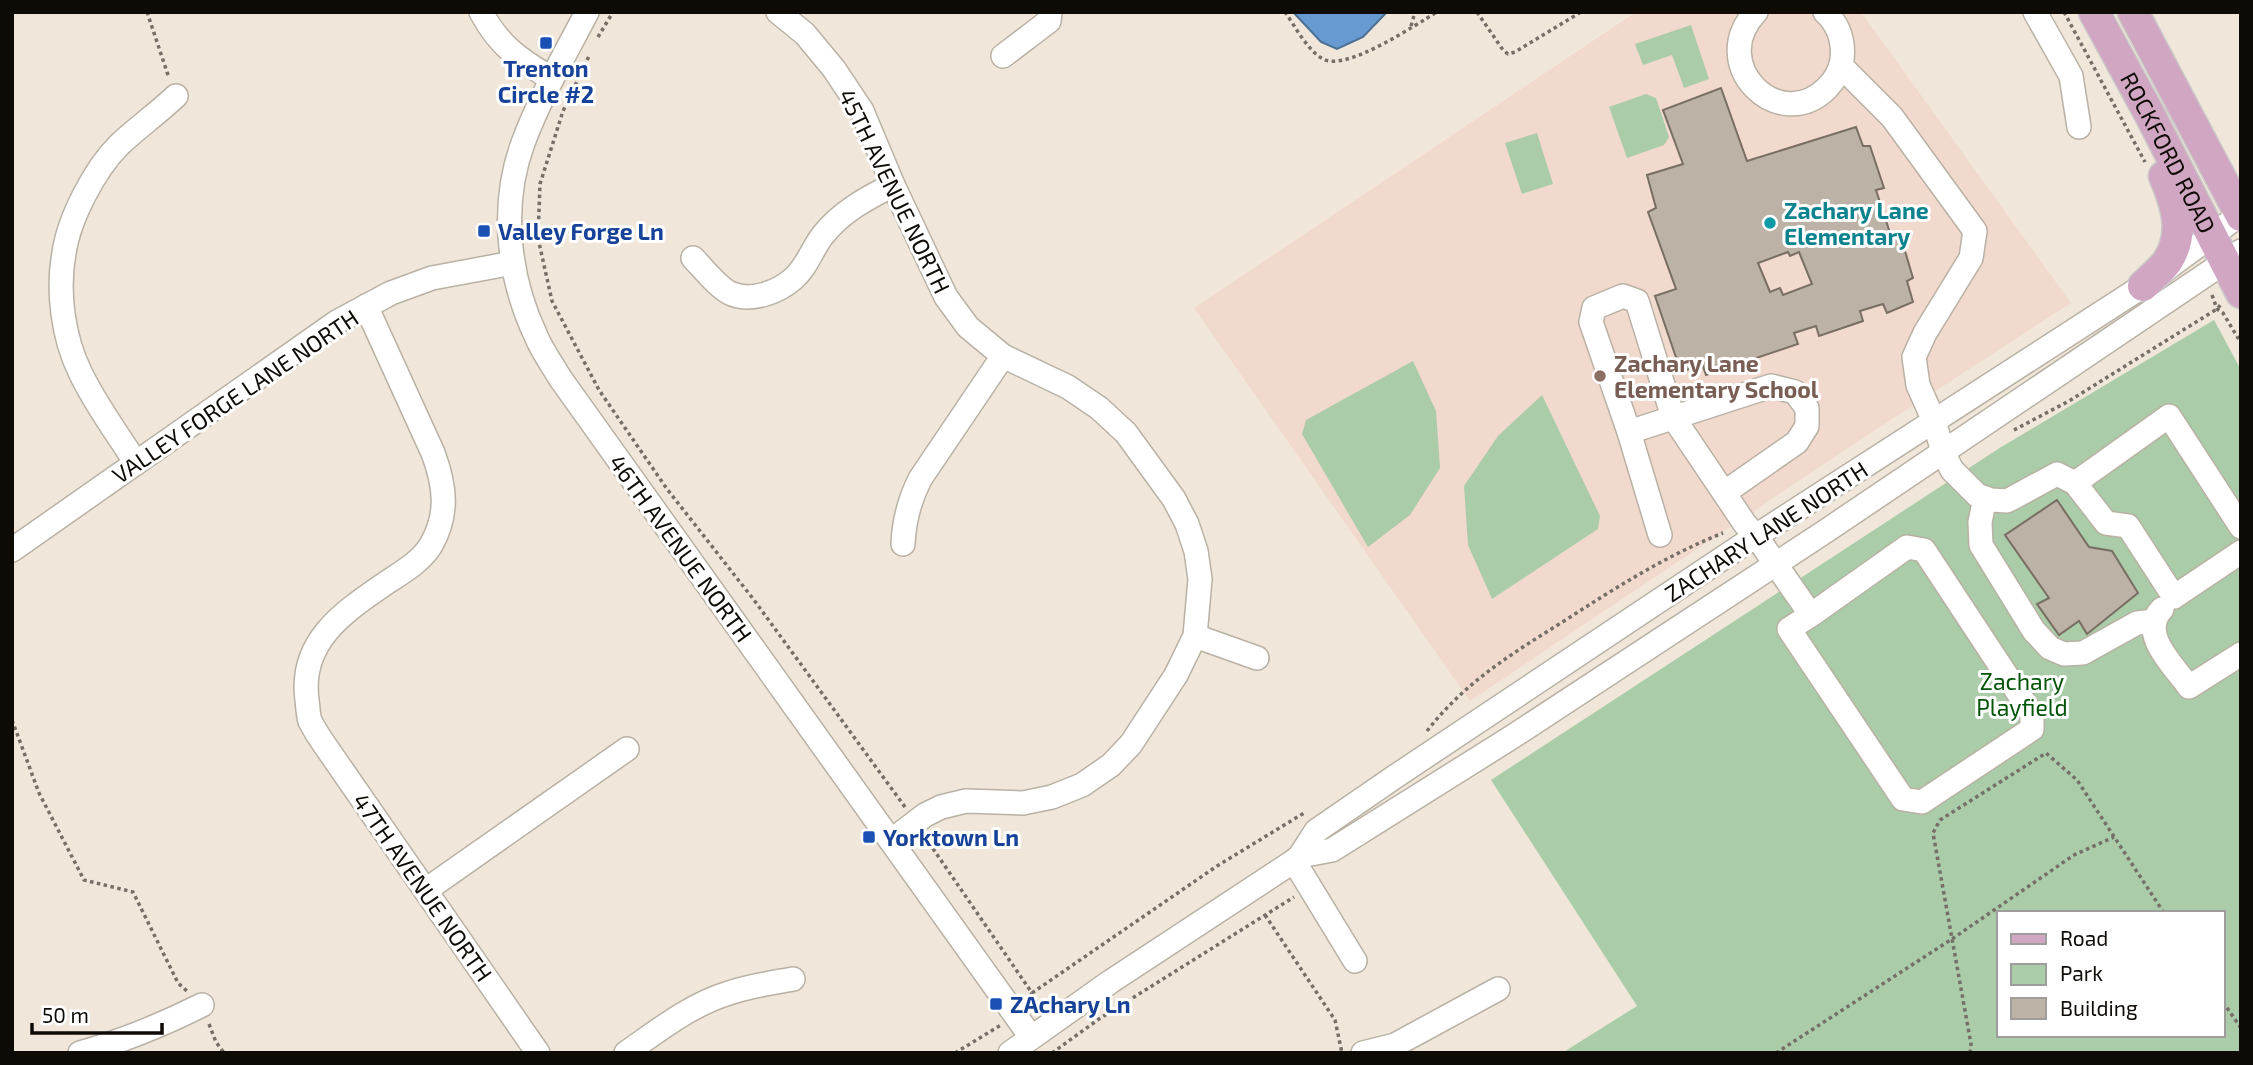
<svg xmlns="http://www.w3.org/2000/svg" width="2253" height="1065" font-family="'Exo 2',sans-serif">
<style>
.education{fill:#f1d9ce}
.green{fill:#aacca8;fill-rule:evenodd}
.water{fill:#679ad0;stroke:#4c6f94;stroke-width:2}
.building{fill:#bcb2a6;stroke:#786e63;stroke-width:2;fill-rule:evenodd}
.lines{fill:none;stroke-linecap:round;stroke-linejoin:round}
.minor-casing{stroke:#b9b1a4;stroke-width:26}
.major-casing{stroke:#cac9c8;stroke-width:33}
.path{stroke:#756f67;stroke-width:3.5;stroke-dasharray:3.5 3.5;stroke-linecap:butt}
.minor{stroke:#fff;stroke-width:23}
.major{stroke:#d1a6c3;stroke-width:30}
.transit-dot{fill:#1a4fb4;stroke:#fff;stroke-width:2.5}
.culture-dot{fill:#0f9aa8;stroke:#fff;stroke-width:2.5}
.education-dot{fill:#8d6e63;stroke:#fff;stroke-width:2.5}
.labels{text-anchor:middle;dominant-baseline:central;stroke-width:6;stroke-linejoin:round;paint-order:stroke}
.transit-label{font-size:23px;font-weight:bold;fill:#164399;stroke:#fff;text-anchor:start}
.street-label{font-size:23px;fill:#0e0b07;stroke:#fff}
.culture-label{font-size:23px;font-weight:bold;fill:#0d838f;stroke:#fff;text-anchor:start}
.education-label{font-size:23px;font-weight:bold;fill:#785e54;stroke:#fff;text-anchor:start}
.park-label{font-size:23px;fill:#025407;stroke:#fff}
</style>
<rect width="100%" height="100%" fill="#f0e7da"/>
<polygon class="education" points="1636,12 1861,12 2071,303 1854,444 1470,701 1194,308"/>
<g class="green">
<polygon points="1691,25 1709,79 1684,88 1672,55 1643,65 1635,44"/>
<polygon points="1646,94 1656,98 1669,137 1664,145 1627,158 1609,107"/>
<polygon points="1537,133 1553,184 1522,194 1505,143"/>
<path d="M2214 320 2241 370V1053H1562L1637 1006 1491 780 1998 449ZM1999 913H2223V1035H1999Z"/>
<polygon points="1413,361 1436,411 1440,468 1410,515 1368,547 1302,434 1306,420"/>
<polygon points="1542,395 1600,516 1598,529 1492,599 1468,545 1464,486 1498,436"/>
</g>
<polygon class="water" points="1293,12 1387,12 1363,37 1337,49 1321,42"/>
<g class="building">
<path d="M1721 88 1747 161 1856 127 1863 146H1870L1884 188 1876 190 1891 236 1900 234 1913 278 1907 281 1913 302 1887 313 1883 304 1860 311 1863 321 1819 336 1816 326 1794 333 1798 344 1706 375 1702 364 1681 372 1655 296 1676 289 1648 212 1656 208 1647 175 1683 164 1663 110ZM1788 252 1790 256 1799 252 1812 284 1783 295 1780 288 1770 292 1758 263Z"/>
<polygon points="2057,500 2089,547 2112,551 2138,593 2087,634 2079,621 2059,635 2037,604 2049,598 2005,535"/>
</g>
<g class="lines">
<g class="minor-casing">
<g id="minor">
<path d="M481 12C499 46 520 60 552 79"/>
<path d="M587 12C565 55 540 97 523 143 500 205 508 277 536 336 542 351 552 364 560 378L1031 1037"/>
<polyline points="778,12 805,34 834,69 862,111 893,185 946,297 968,327 1003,356 1068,387 1099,408 1126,433 1174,499 1187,524 1196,551 1200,579 1195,636 1176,675 1131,744 1111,765 1082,785 1052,797 1023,803 966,801 941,807 925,815 891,841"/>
<path d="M1756 12C1706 64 1779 136 1827 88 1835 80 1840 71 1842 60 1844 42 1839 25 1825 12"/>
<polyline points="2035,12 2071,76 2079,127"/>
<polyline points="1003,56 1049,21 1050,12"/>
<polyline points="1841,66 1892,117 1975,231 1971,258 1925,333 1914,357 1918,385 1934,421 1943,452 1952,470 1977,495 1991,500 2007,501 2057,474 2075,483 2106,523 2128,526 2174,597 2241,552"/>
<path d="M693 258C703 268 719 289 732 294 752 302 778 292 793 279 807 267 812 249 823 235 841 212 867 198 893 185"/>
<path d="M366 306 433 453C445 485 449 514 431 545 421 562 401 573 386 583 344 612 299 641 307 700 308 707 308 715 310 721 314 729 319 737 324 744L538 1053"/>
<polyline points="1629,432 1660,535"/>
<path d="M136 463C117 433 95 404 80 372 63 337 57 291 64 253 69 218 95 169 119 145 137 128 158 113 176 96"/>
<polyline points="2075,483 2169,416 2241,527"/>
<polyline points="1724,493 1797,442 1807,426 1807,408 1795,392 1771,386 1629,432 1591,322 1594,308 1623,296 1637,301 1673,417 1745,524 1756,536 1811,615 1789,629 1903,799 1922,802 2032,729 2032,714 1924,550 1907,547 1811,615"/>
<polyline points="1985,498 1980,522 1981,545 2034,631 2050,648 2064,654 2083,653 2137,623 2155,621"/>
<path d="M903 544C904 520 909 501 920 479L1003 356"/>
<polyline points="12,550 337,322 391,293 432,278 513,263"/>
<path d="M2162 609C2138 633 2174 666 2189 687L2241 654"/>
<polyline points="1195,636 1257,658"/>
<polyline points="1300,856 1332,850 1512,737 1826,531 2241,251"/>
<polyline points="1294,861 1355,961"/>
<polyline points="426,890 627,749"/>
<path d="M80 1053C123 1041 162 1025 202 1005"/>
<path d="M626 1053C659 1030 690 1005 729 993 749 986 771 983 793 979"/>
<polyline points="1010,1053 1110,982 1294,861 1300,856 1316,831 1396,776 1756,536 2143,286 2241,214"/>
<polyline points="1363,1053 1395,1045 1498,989"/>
</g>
</g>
<g class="major-casing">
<g id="major">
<path id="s1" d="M2094 12 2151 117 2241 293"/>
<polyline points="2133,12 2241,216"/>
<path d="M2143 286C2151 278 2161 270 2167 262 2186 234 2176 204 2164 176"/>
</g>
</g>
<g class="path">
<polyline points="147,12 169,78"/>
<path d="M1285 12C1295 26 1307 50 1323 59 1346 72 1415 25 1437 12"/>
<polyline points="1477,12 1503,50 1508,54 1515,52 1581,12"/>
<polyline points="2064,12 2145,162"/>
<polyline points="1411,26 1415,12"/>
<polyline points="598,37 613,12"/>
<polyline points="538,238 552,301 599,390 667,489 754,600 905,807"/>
<polyline points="529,239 538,238 540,184 563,111 590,54"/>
<polyline points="2212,295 2217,309 2223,313 2241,343"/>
<polyline points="2014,430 2069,401 2217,309 2222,303"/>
<polyline points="12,688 12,709"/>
<polyline points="12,720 39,793 84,880 133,892 178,983 188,992"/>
<path d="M1427 731C1465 682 1513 653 1564 621 1617 587 1665 556 1723 533"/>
<polyline points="925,837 1032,993 1027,1001"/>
<polyline points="1265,915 1335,1020 1342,1053"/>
<polyline points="1032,993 1217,866 1304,813"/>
<polyline points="2223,1002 2241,1028"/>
<polyline points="209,1024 216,1042 224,1053"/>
<polyline points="955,1053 1001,1025"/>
<polyline points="1052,1053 1099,1019 1294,897"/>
<polyline points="1776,1053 1952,939 2074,855 2114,837"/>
<polyline points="1970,1053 1971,1044 1933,833 1940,820 2046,753 2077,780 2164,913"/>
</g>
<use href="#minor" class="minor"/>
<use href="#major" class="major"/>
</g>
<g class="transit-dot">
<rect x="539" y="36" width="14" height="14" rx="3.5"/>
<rect x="477" y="224" width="14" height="14" rx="3.5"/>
<rect x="862" y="830" width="14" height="14" rx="3.5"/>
<rect x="989" y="997" width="14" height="14" rx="3.5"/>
</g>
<circle class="culture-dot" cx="1770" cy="223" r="7"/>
<circle class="education-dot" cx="1600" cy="376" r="7"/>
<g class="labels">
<g class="transit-label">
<text x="546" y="68" text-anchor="middle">Trenton<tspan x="546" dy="26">Circle #2</tspan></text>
<text x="498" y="231">Valley Forge Ln</text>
<text x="883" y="837">Yorktown Ln</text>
<text x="1010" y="1004">ZAchary Ln</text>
</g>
<g class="street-label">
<text stroke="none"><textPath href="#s1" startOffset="159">ROCKFORD ROAD</textPath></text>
<text transform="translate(895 191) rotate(64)">45TH AVENUE NORTH</text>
<text transform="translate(235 396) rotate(-34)">VALLEY FORGE LANE NORTH</text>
<text transform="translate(1766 531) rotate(-33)">ZACHARY LANE NORTH</text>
<text transform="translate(681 548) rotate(54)">46TH AVENUE NORTH</text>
<text transform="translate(423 887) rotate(55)">47TH AVENUE NORTH</text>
</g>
<g class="culture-label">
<text x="1784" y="210">Zachary Lane<tspan x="1784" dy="26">Elementary</tspan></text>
</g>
<g class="education-label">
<text x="1614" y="363">Zachary Lane<tspan x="1614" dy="26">Elementary School</tspan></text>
</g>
<g class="park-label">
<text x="2022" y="681">Zachary<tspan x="2022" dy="26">Playfield</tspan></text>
</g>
</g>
<rect width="2253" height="1065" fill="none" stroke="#0e0b07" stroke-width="28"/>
<rect x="1997" y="911" width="228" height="126" fill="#ffffff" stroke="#9f9d9c" stroke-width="2"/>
<rect x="2011" y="934" width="35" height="10" fill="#d1a6c3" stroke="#9f9d9c" stroke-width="2"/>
<text x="2060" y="946" font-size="21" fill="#0e0b07">Road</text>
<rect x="2011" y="964" width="35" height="21" fill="#aacca8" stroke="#9f9d9c" stroke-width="2"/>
<text x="2060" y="981" font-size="21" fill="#0e0b07">Park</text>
<rect x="2011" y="998" width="35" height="21" fill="#bcb2a6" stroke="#9f9d9c" stroke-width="2"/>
<text x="2060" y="1016" font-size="21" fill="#0e0b07">Building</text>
<path d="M32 1023v10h130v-10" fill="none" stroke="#0e0b07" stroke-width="3.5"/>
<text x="42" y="1023" font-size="21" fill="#0e0b07" stroke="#ffffff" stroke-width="5" paint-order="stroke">50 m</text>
</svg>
